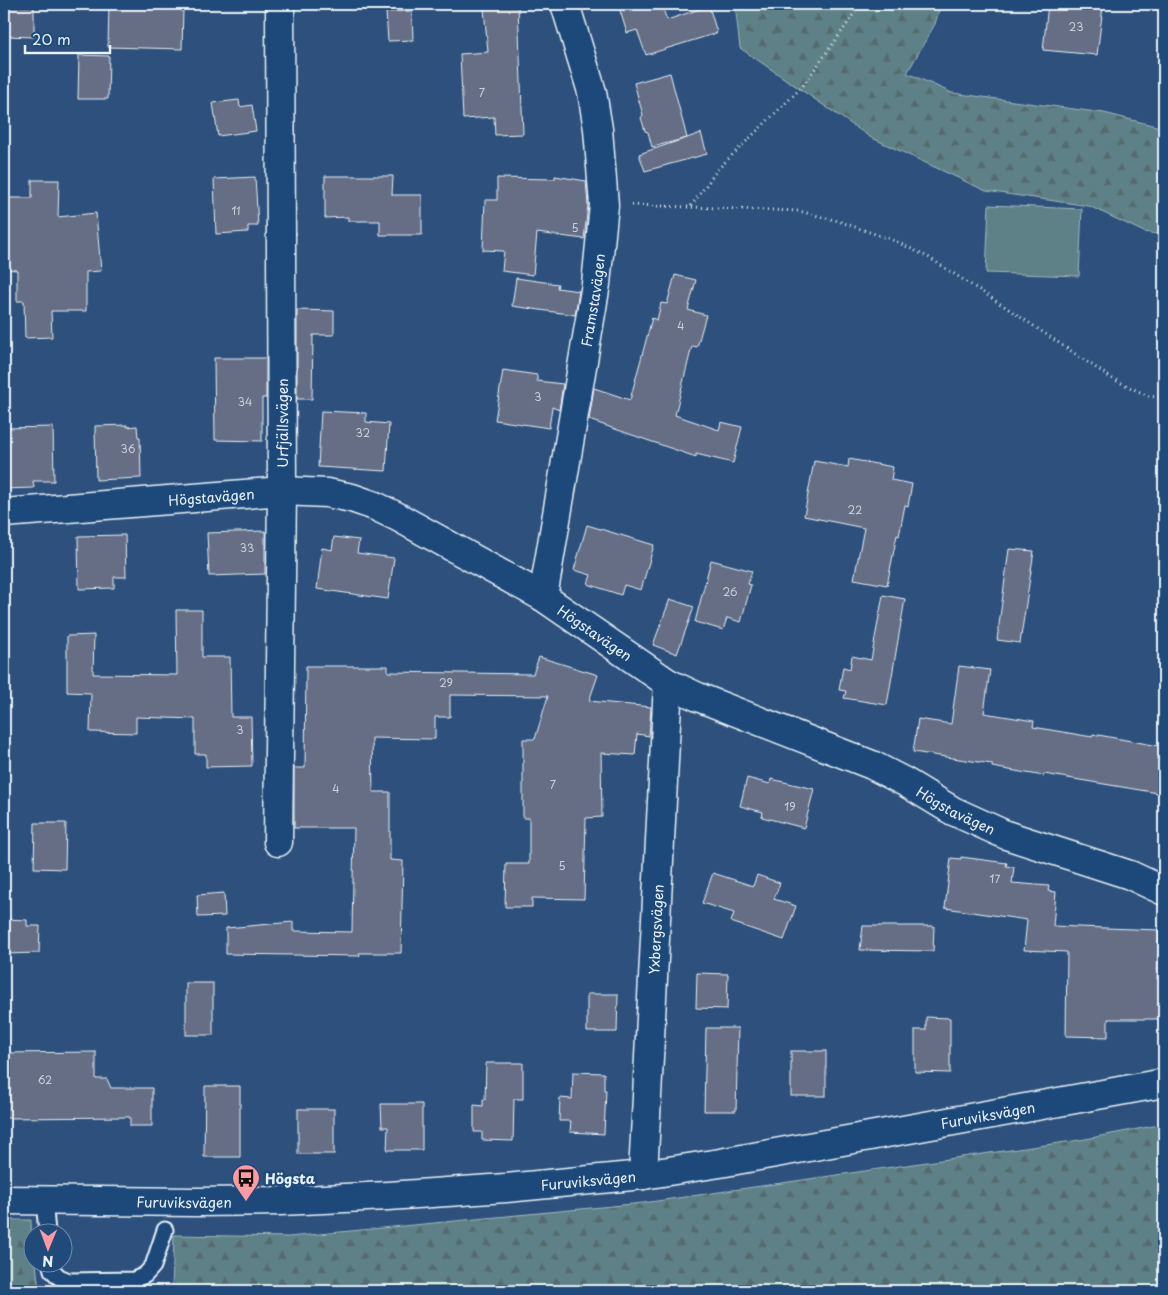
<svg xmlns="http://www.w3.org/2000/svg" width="1168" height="1295" font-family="'Playpen Sans',sans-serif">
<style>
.forest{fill:url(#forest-firs);stroke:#a2b9bf}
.garden{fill:#5d8186;stroke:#a2b9bf}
.building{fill:#656e85;stroke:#e8f1f8}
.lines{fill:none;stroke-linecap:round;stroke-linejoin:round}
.service-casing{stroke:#e8f1f8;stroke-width:19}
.minor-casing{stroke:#e8f1f8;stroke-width:31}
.secondary-casing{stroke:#e8f1f8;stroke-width:31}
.path{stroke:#e8f1f8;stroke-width:3;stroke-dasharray:1 4;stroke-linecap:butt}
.service{stroke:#1f4a7a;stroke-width:15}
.minor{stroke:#1f4a7a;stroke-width:28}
.secondary{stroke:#1f4a7a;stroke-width:28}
.labels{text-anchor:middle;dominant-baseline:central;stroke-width:5;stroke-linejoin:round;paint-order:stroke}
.number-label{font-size:11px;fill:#c7d0db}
.street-label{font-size:14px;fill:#e8f1f8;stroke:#1f4a7a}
.poi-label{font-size:14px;font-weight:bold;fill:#e8f1f8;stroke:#1f4a7a;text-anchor:start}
</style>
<defs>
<pattern id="forest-firs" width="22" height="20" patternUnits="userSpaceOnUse" patternTransform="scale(1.25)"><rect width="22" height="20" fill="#5d8186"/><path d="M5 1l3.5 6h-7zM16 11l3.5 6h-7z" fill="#546a6e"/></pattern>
</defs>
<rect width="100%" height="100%" fill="#2d517c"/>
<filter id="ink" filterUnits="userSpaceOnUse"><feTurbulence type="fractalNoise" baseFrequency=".02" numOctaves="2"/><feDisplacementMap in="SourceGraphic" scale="10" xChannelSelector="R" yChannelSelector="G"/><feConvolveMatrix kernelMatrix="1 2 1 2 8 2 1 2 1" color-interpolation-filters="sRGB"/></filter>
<g filter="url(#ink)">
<g class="forest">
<polygon points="735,4 941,4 935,24 907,73 952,93 1104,113 1164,128 1164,235 1144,232 1089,206 986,191 870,137 740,48"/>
<polygon points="1164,1124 1164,1291 172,1291 174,1235 288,1237 643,1203 1080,1140"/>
<polygon points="4,1220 31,1220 32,1262 36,1263 39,1291 4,1291"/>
</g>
<polygon class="garden" points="989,205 1082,209 1079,276 986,273"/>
<g class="building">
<polygon points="109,4 178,4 178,8 183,8 182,49 108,47"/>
<polygon points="618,4 661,4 667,20 709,6 717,33 646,55 637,30 627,33"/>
<polygon points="1048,4 1071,4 1103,7 1097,55 1043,50"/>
<polygon points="4,5 34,6 34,37 4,36"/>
<polygon points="518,5 523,134 495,135 494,117 463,119 460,54 488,52 484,8"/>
<polygon points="412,11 413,40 388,41 386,12"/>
<polygon points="79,55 109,56 108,99 78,99"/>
<polygon points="670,73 687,138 701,133 707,154 645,171 639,154 687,138 652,147 648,132 645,131 643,124 641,118 643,115 634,83"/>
<polygon points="239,100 240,107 252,105 256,131 218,136 213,103"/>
<polygon points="325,176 393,176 392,195 422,195 422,235 380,235 380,221 348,221 348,217 325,218"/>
<polygon points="555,176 586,181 588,205 584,239 537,233 533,275 502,271 504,251 483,250 485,200 497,200 497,178 555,179"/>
<polygon points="255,177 258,226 248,226 248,232 216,234 214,179"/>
<polygon points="32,180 59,180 58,217 96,213 101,271 86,272 86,311 51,311 52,337 25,338 24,301 17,301 17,270 4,269 4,198 32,198"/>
<polygon points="675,275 696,280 688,310 706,315 697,347 692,346 675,415 719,430 721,422 742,427 733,463 696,454 696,457 589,420 594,388 630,400 652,318 657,320 661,303 667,304"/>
<polygon points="516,278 558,284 557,288 579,291 575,315 512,306"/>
<polygon points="297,310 334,311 334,335 313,335 312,399 297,399"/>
<polygon points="214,358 266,358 266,398 262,398 262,441 215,440"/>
<polygon points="503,370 537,375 537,381 563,384 559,410 552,407 549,428 495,420"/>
<polygon points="321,411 366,413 366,422 389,424 386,471 318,467"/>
<polygon points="127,425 127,427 137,426 138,437 140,437 141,478 96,480 95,426"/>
<polygon points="53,427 54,481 33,481 34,488 4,489 4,428"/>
<polygon points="849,459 893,467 891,480 912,484 908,506 905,505 899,536 897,535 887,585 854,579 864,528 804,516 814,461 848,467"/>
<polygon points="587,525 654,545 641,590 624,585 621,595 588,584 591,575 574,570"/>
<polygon points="265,531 265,574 209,576 207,533"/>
<polygon points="125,535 126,577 114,577 114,588 79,589 78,536"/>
<polygon points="334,537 359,540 357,553 394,558 388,599 317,589 322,548 332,550"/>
<polygon points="1009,549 1034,551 1020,643 997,640"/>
<polygon points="711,560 752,571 748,584 751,585 741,622 727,618 723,630 695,622"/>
<polygon points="883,595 905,599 887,705 844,698 846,691 839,690 843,667 850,669 852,656 871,660"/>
<polygon points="670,599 694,607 677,654 653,645"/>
<polygon points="176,610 202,610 202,657 230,657 231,717 251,717 252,766 206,767 206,754 195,754 195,719 136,717 136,733 90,732 91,693 67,692 67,636 94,635 93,674 177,675"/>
<polygon points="539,657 598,675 589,701 651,707 649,736 637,734 635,755 601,753 602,817 586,818 584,899 532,898 532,907 505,907 506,864 529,864 529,818 523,818 523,739 535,739 548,696 450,695 450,717 435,717 435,739 372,738 373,792 390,792 390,860 403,861 401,953 359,953 360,956 226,954 226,928 293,922 293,931 352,932 354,828 294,828 294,768 305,768 306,666 388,666 388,672 533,674"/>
<polygon points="959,666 990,670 984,713 1034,721 1033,727 1092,737 1093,734 1164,747 1164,794 1044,774 1044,776 992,767 992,764 913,752 918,719 951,724"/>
<polygon points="747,778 770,784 771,779 814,789 804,828 762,817 763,812 740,806"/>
<polygon points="35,823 66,823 65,869 34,868"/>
<polygon points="961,857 1007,863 1006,866 1014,867 1012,883 1049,886 1048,891 1056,892 1053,926 1159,930 1157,979 1164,979 1164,1019 1108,1019 1108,1037 1066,1036 1067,952 1024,950 1027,920 945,908 951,858 961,859"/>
<polygon points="713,873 753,886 757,875 780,883 774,899 796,906 784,940 731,922 734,913 702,903"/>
<polygon points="224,893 225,916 198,917 197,895"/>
<polygon points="4,919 27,920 27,926 40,926 39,953 4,954"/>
<polygon points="863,926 934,926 933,951 860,950"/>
<polygon points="697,973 728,974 727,1009 696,1008"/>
<rect x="186" y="983" width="27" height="52"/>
<polygon points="587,994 618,994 617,1032 587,1032"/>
<polygon points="926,1017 950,1018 950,1073 915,1072 915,1030 926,1030"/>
<polygon points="706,1028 738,1028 736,1111 704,1111"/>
<rect x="791" y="1051" width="35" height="45"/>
<polygon points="96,1052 96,1079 107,1079 111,1088 152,1088 152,1126 130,1126 130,1117 4,1118 4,1053"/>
<polygon points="486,1063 523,1063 523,1099 514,1099 513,1141 482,1140 482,1132 474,1132 474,1105 483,1106 483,1099 485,1100"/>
<polygon points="573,1072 604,1073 604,1090 606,1090 604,1134 570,1132 571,1121 559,1121 560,1098 572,1099"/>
<polygon points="205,1086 240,1086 240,1157 204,1157"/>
<polygon points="381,1104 422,1104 422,1150 387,1150 388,1127 382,1127"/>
<rect x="298" y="1109" width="36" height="45"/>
</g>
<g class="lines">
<g class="service-casing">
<g id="service">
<polyline points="44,1200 47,1232"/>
<polyline points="50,1262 52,1270 59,1277 69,1281 134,1280 145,1275 153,1266 165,1230"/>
</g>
</g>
<g class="minor-casing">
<g id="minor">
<path id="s1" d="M4 513 282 491 327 493 352 498 375 506 396 516 543 597 668 683 698 697 872 765 905 782 953 811 1006 835 1130 875 1164 891"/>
<path id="s2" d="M543 597 596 284 604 205 598 129 592 92 565 4"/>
<polyline points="278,842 282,491 280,4"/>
<path id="s3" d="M643 1175 668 683"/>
</g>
</g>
<g class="secondary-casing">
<g id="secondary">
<path id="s4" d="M4 1200 196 1202 280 1201 388 1196 506 1188 643 1175 720 1163 1164 1083"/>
</g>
</g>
<g class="path">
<polyline points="632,205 799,211 838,221 895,241 928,257 1007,308 1111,378 1148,396 1164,398"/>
<polyline points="691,206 718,169 802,87 850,20 859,4"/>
</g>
<use href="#service" class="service"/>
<use href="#minor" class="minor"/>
<use href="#secondary" class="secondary"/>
</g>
</g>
<defs>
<g id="bus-pin" transform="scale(1.4375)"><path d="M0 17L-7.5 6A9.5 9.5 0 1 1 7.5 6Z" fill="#ff9aa2" stroke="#1f4a7a"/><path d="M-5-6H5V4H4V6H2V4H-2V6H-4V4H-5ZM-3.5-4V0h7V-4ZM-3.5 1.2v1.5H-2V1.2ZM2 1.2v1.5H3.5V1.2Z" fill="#111"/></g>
</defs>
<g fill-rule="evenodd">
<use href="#bus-pin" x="246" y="1178"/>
</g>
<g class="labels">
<g class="number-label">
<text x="1076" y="26">23</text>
<text x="482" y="92">7</text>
<text x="236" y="210">11</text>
<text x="575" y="227">5</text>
<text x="681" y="325">4</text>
<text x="538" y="396">3</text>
<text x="245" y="401">34</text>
<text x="363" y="432">32</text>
<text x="128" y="448">36</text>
<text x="855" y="509">22</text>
<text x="247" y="547">33</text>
<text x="730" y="591">26</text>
<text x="446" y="682">29</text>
<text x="240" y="729">3</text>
<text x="553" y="784">7</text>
<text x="336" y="788">4</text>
<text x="790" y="806">19</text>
<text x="562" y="865">5</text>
<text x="995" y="878">17</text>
<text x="45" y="1079">62</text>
</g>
<g class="street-label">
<text stroke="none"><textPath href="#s2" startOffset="301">Framstavägen</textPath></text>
<text transform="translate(282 423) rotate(-90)">Urfjällsvägen</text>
<text stroke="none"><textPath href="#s1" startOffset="208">Högstavägen</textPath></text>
<text stroke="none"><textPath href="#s1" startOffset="628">Högstavägen</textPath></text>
<text stroke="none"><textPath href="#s1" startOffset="1032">Högstavägen</textPath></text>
<text stroke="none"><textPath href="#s3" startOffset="246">Yxbergsvägen</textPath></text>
<text stroke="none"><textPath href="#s4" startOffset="990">Furuviksvägen</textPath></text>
<text stroke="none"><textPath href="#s4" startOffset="585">Furuviksvägen</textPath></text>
<text stroke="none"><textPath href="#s4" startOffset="180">Furuviksvägen</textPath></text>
</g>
<g class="poi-label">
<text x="265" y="1178">Högsta</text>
</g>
</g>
<rect width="1168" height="1295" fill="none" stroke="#1f4a7a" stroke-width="20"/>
<rect x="10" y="10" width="1148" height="1275" fill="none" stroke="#e8f1f8" stroke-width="2" filter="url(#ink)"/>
<g transform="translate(48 1248) rotate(181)"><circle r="24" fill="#1f4a7a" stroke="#6f8dac"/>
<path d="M0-4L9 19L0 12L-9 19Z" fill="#ff9aa2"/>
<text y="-8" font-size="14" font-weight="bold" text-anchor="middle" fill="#e8f1f8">N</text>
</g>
<path d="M25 45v8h85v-8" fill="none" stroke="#e8f1f8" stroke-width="2.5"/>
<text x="32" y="45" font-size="15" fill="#e8f1f8" stroke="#1f4a7a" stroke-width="4" paint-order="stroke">20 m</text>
</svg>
